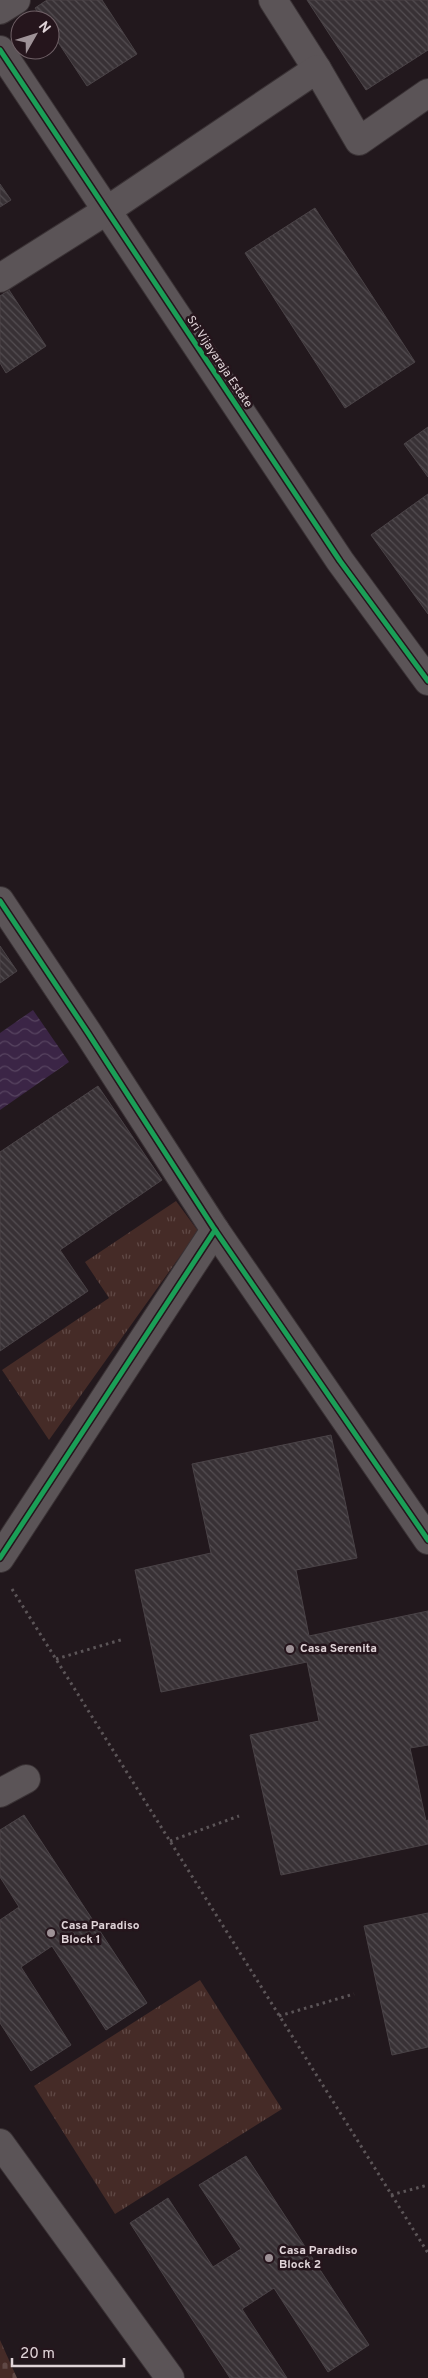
<svg xmlns="http://www.w3.org/2000/svg" width="428" height="2378" font-family="Overpass,sans-serif">
<style>
.grass{fill:url(#grass-tufts)}
.cemetery{fill:url(#cemetery-stones)}
.water{fill:url(#water-waves)}
.building{fill:url(#building-back-hatch);stroke:#4a4347}
.lines{fill:none;stroke-linecap:round;stroke-linejoin:round}
.minor-casing{stroke:#3a3235;stroke-width:30}
.path{stroke:#5c5558;stroke-width:3;stroke-dasharray:2.5 4;stroke-linecap:butt}
.minor{stroke:#5b5457;stroke-width:28}
.cycleway-casing{stroke:#25151c;stroke-width:8}
.cycleway{stroke:#1a9f57;stroke-width:5}
.poi-dot{fill:#9e9297;stroke:#25151c;stroke-width:2}
.labels{text-anchor:middle;dominant-baseline:central;stroke-width:5;stroke-linejoin:round;paint-order:stroke}
.street-label{font-size:12px;fill:#e0d4d8;stroke:#25151c}
.poi-label{font-size:12px;font-weight:bold;fill:#e0d4d8;stroke:#25151c;text-anchor:start}
</style>
<defs>
<pattern id="grass-tufts" width="24" height="20" patternUnits="userSpaceOnUse" patternTransform="scale(1.25)"><rect width="24" height="20" fill="#452b27"/><path d="M3 7l-1-3M5 7V3M7 7l1-3M15 17l-1-3M17 17v-4M19 17l1-3" fill="none" stroke="#604946"/></pattern>
<pattern id="cemetery-stones" width="16" height="16" patternUnits="userSpaceOnUse" patternTransform="scale(1.25)"><rect width="16" height="16" fill="#452b27"/><path d="M2 7V4a2 2 0 0 1 4 0v3zM10 15v-3a2 2 0 0 1 4 0v3z" fill="#604946"/></pattern>
<pattern id="water-waves" width="16" height="10" patternUnits="userSpaceOnUse" patternTransform="scale(1.25)"><rect width="16" height="10" fill="#3b2546"/><path d="M0 5q4-4 8 0t8 0" fill="none" stroke="#574460"/></pattern>
<pattern id="building-back-hatch" width="6" height="6" patternUnits="userSpaceOnUse" patternTransform="scale(1.25)"><rect width="6" height="6" fill="#383135"/><path d="M-1 5l2 2M0 0l6 6M5-1l2 2" fill="none" stroke="#544e52"/></pattern>
</defs>
<rect width="100%" height="100%" fill="#22181d"/>
<g class="grass">
<polygon points="176,1201 198,1231 49,1440 2,1370 109,1298 85,1262"/>
<polygon points="200,1980 282,2109 115,2214 34,2086"/>
</g>
<polygon class="cemetery" points="0,2340 17,2378 0,2378"/>
<polygon class="water" points="33,1010 69,1062 0,1110 0,1033"/>
<g class="building">
<polygon points="47,0 102,0 137,54 87,86 50,30 50,20 43,20 35,8"/>
<polygon points="307,0 428,0 428,50 366,90"/>
<polygon points="0,184 11,200 0,207"/>
<polygon points="315,208 415,362 345,408 245,253"/>
<polygon points="9,290 46,346 6,373 0,363 0,296"/>
<polygon points="428,427 428,477 404,444"/>
<polygon points="428,494 428,614 371,535"/>
<polygon points="0,946 17,971 0,983"/>
<polygon points="98,1086 162,1180 60,1250 88,1291 0,1351 0,1152"/>
<polygon points="331,1435 357,1558 296,1570 309,1636 428,1611 428,1745 410,1748 426,1821 428,1820 428,1844 281,1875 250,1735 319,1721 307,1662 161,1692 135,1570 211,1553 192,1464"/>
<polygon points="24,1815 147,2003 106,2030 52,1946 21,1967 71,2045 31,2071 0,2023 0,1920 19,1907 0,1877 0,1830"/>
<polygon points="428,1913 428,2047 392,2055 364,1926"/>
<polygon points="246,2156 369,2345 328,2372 274,2288 242,2309 287,2378 230,2378 130,2223 168,2198 213,2267 241,2249 199,2185"/>
</g>
<g class="lines">
<g class="minor-casing">
<g id="minor">
<polyline points="273,0 317,69"/>
<polyline points="0,10 16,0"/>
<polyline points="0,50 340,561 428,681"/>
<polyline points="0,278 106,211 317,69 359,141 428,93"/>
<polyline points="0,901 88,1033 215,1230 0,1558"/>
<polyline points="215,1230 428,1540"/>
<polyline points="0,1793 26,1779"/>
<polyline points="0,2143 170,2378"/>
</g>
</g>
<g class="path">
<polyline points="12,1589 428,2253"/>
<polyline points="56,1659 124,1639"/>
<polyline points="170,1841 239,1816"/>
<polyline points="279,2016 354,1994"/>
<polyline points="391,2195 428,2185"/>
</g>
<use href="#minor" class="minor"/>
<g class="cycleway-casing">
<g id="cycleway">
<polyline points="0,50 340,561 428,681"/>
<polyline points="0,901 88,1033 215,1230 0,1558"/>
<polyline points="215,1230 428,1540"/>
</g>
</g>
<use href="#cycleway" class="cycleway"/>
</g>
<g class="poi-dot">
<circle cx="290" cy="1649" r="5"/>
<circle cx="51" cy="1933" r="5"/>
<circle cx="269" cy="2258" r="5"/>
</g>
<g class="labels">
<g class="street-label">
<text transform="translate(219 362) rotate(56)">Sri Vijayaraja Estate</text>
</g>
<g class="poi-label">
<text x="300" y="1649">Casa Serenita</text>
<text x="61" y="1926">Casa Paradiso<tspan x="61" dy="14">Block 1</tspan></text>
<text x="279" y="2251">Casa Paradiso<tspan x="279" dy="14">Block 2</tspan></text>
</g>
</g>
<g transform="translate(35 35) rotate(51)"><circle r="24" fill="#25151c" stroke="#706167"/>
<path d="M0-4L9 19L0 12L-9 19Z" fill="#9e9297"/>
<text y="-8" font-size="14" font-weight="bold" text-anchor="middle" fill="#e0d4d8">N</text>
</g>
<path d="M12 2358v8h112v-8" fill="none" stroke="#e0d4d8" stroke-width="2.5"/>
<text x="20" y="2358" font-size="15" fill="#e0d4d8" stroke="#25151c" stroke-width="4" paint-order="stroke">20 m</text>
</svg>
